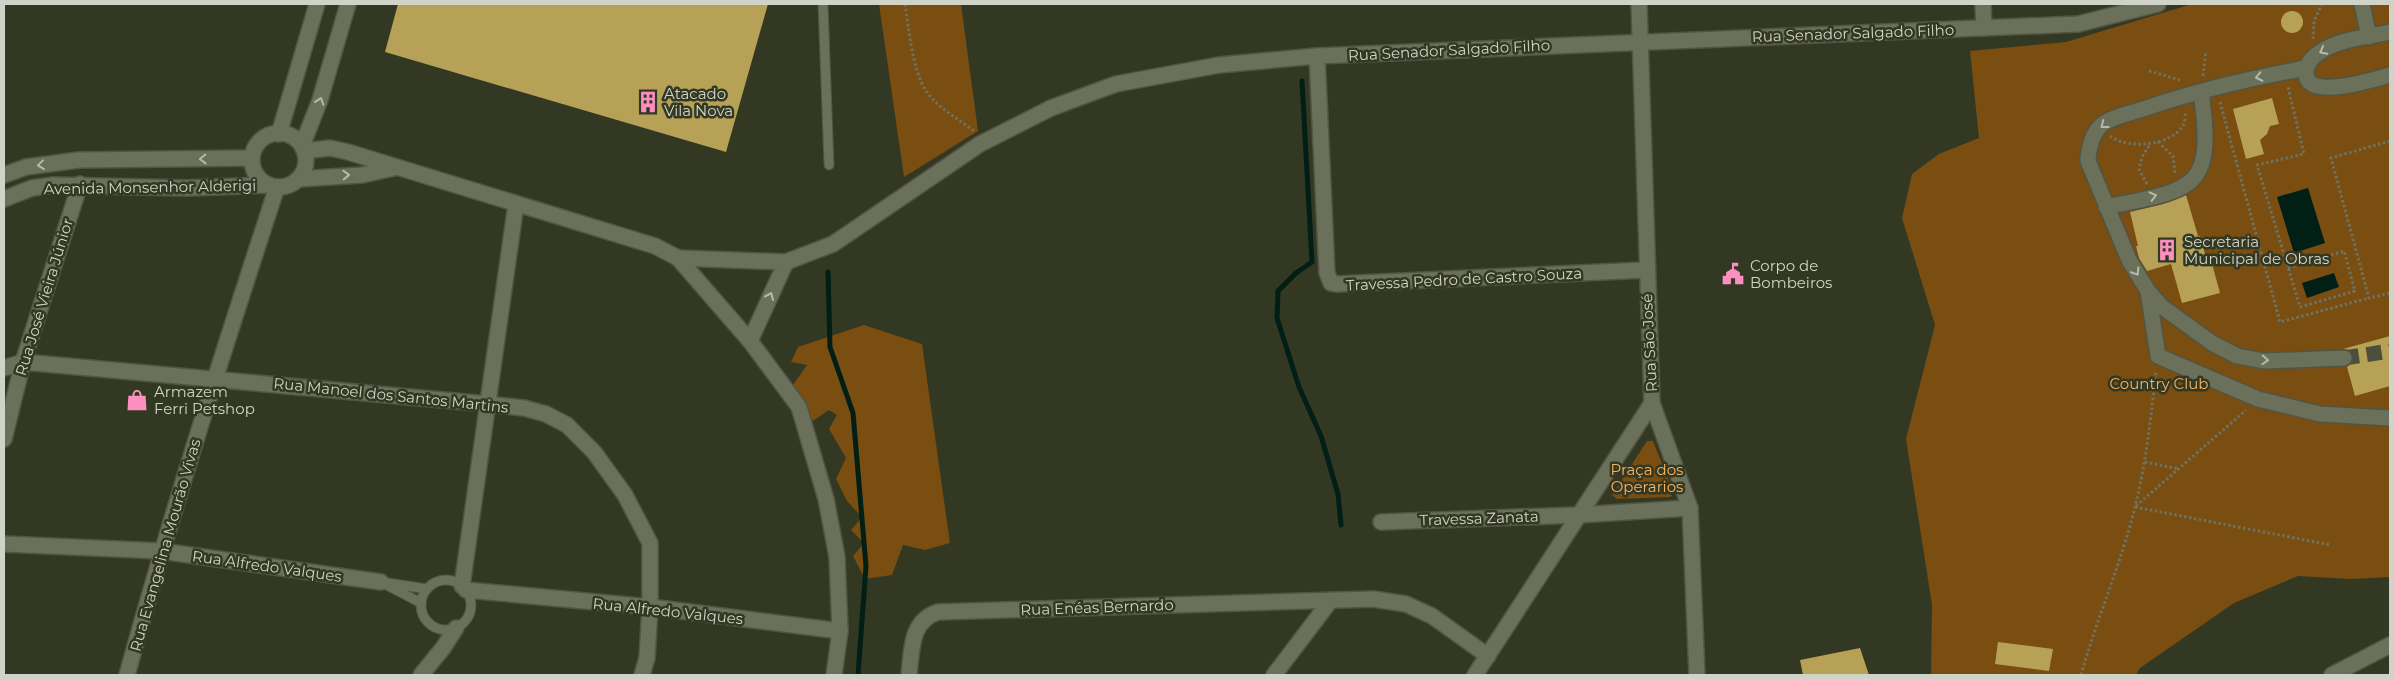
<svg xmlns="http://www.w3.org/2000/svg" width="2394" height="679" font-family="Montserrat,sans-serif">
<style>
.green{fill:#7a4d10}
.water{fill:#021f16}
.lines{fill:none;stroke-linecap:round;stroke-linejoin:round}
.stream{stroke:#021f16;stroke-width:5}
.building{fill:#b6a157}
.street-tunnel{stroke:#4b4f3c;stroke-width:15;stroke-dasharray:15 8;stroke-linecap:butt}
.lane-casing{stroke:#515543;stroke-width:11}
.street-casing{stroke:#515543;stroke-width:18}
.secondary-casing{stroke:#515543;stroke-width:18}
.path{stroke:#6e7361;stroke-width:3;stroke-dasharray:2.5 2.5;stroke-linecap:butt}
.lane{stroke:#6a7059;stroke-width:9}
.street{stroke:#6a7059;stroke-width:15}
.secondary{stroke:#6a7059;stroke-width:15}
.oneway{stroke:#b6baac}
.labels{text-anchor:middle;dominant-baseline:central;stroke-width:5;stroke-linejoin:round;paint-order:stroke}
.street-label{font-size:15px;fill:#d0d3c7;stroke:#333823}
.poi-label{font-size:15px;fill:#d0d3c7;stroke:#333823;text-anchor:start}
.park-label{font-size:15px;fill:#f8b361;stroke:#333823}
</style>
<rect width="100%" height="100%" fill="#333823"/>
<g class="green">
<polygon points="879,4 961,4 978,131 904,177"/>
<polygon points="2192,4 2390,4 2390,577 2351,579 2298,576 2234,603 2140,668 2136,675 1931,675 1932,605 1906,439 1935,325 1902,218 1912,174 1939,154 1979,138 1970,51 2066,42"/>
<polygon points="864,325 922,344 950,543 925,550 903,545 892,575 865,579 853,556 864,543 851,530 862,517 847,501 836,479 846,458 829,429 837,415 829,410 813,421 793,385 807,365 791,362 798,347"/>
<polygon points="1647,441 1653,441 1673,491 1671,497 1617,499 1612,495"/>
</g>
<g class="water">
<polygon points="2308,188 2325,243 2294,253 2277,197"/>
<polygon points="2334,273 2339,287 2307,298 2302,283"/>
</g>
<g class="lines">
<g class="stream">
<polyline points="1302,81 1312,262 1296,273 1278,291 1277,318 1299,387 1321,436 1338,494 1341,525"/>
<polyline points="828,272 830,347 853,413 866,566 858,675"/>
</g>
</g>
<g class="building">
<polygon points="398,4 768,4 726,152 385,52"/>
<circle cx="2292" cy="22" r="11"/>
<polygon points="2272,98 2279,124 2270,126 2267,134 2260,140 2264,154 2246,159 2233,109"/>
<polygon points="2186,195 2198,236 2200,236 2207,261 2211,260 2220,293 2182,303 2171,264 2147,271 2139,258 2136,246 2138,246 2130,212 2163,204"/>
<polygon points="2390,336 2390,386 2355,396 2347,367 2352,363 2353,357 2349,350 2343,349"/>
<polygon points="1998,642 2053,649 2049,671 1995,664"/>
<polygon points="1860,648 1869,675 1803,675 1800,660"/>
</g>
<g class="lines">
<polyline class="street-tunnel" points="2344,358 2390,351"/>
<g class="lane-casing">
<g id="lane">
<polyline points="823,4 829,165"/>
<circle cx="446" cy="605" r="25"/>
<polyline points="421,603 381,582 427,589"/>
</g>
</g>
<g class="street-casing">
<g id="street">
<polyline points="1983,4 1984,28"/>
<polyline points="2362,4 2369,37"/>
<path d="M2390 32C2368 37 2339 39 2320 52 2312 57 2306 64 2306 74 2307 101 2375 79 2390 75"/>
<polyline points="1317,56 1327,273 1331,283 1337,284 1646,270"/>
<path d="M2306 68C2251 78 2196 91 2143 109 2131 113 2115 116 2104 123 2093 130 2088 149 2088 161L2129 260 2148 291 2161 306 2212 343 2237 356 2264 361 2344 358"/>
<path d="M2106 207C2195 189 2215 191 2201 92"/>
<polyline points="678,258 786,262 750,341"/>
<polyline points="786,262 833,244 980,144 1051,108 1116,84 1219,65 1317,56 2078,24 2158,4"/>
<polyline points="2148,291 2158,356 2258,399 2320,414 2390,418"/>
<polyline points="4,368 23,362 487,404 524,408 546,414 567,425 594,452 625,495 650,543 650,607 647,658 642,675"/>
<polyline points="4,439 23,362 80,184"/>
<polyline points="1381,522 1578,515 1690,508"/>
<polyline points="4,544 161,551 381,582"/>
<polyline points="462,586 516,204"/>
<polyline points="466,590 650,607 840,631"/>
<path d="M127 675C172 511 224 349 277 187"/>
<polyline points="421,675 443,648 456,628"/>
<path d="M909 675C912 650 910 621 938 612L1373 599 1406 604 1432 616 1488 656"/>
<polyline points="1274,675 1331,600"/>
<polyline points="2332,675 2390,645"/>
</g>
</g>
<g class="secondary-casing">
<g id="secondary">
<polyline points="1639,4 1652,403 1690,508 1697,675"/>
<circle cx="279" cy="160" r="27"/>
<polyline points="279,134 317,4"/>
<polyline points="302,146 320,100 348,4"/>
<polyline points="304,151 330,148 348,152 655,246 678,258 750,341 799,407 826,499 837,557 840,631 834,675"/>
<polyline points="4,175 26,167 79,160 252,158"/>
<polyline points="298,179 362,175 394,168"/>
<polyline points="4,199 32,188 53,185 187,188 269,185"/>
<polyline points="1475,675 1652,403"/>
</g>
</g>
<g class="path">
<path d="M905 4C909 29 912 69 926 91 937 107 958 119 974 131"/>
<polyline points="2313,39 2314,21 2322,4"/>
<polyline points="2149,71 2180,80"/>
<polyline points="2203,76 2206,51"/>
<polyline points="2220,102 2280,322 2369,298"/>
<path d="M2110 136C2128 150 2173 146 2184 124 2185 121 2185 115 2186 112"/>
<polyline points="2390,141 2331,158 2369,298 2390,293"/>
<polyline points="2158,142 2173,156 2175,173"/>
<polyline points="2147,184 2139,169 2142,157 2150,144"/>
<polyline points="2288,268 2344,251 2355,291 2300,307 2257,165 2304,154 2288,87"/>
<polyline points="2145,462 2179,469"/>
<polyline points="2136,506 2246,410"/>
<polyline points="2135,507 2331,545"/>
<path d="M2081 675C2097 618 2121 564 2135 507 2146 463 2151 417 2156 371"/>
</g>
<use href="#lane" class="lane"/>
<use href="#street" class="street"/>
<use href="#secondary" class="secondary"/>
</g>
<defs><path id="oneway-chevron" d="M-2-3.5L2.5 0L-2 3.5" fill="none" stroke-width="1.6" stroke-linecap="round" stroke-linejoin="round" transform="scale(1.25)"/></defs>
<g class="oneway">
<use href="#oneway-chevron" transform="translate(2323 51) rotate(152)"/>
<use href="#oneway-chevron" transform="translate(2259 77) rotate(168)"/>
<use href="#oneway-chevron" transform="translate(320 101) rotate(-71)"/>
<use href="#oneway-chevron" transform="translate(2104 125) rotate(142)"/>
<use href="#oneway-chevron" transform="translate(203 159) rotate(179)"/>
<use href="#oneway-chevron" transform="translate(41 165) rotate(173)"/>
<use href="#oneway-chevron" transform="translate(346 175) rotate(-2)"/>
<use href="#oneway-chevron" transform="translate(2153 196) rotate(-14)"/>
<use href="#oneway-chevron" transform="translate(2136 272) rotate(58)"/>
<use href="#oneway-chevron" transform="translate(770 296) rotate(-66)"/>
<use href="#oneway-chevron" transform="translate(2265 360) rotate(3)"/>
</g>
<defs>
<g id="building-bare" transform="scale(1.725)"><path d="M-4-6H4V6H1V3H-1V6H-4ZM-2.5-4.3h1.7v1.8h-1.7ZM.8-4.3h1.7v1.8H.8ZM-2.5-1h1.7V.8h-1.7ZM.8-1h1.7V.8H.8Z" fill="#fd8ec0" stroke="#333823" stroke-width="2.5" paint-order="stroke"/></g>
<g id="civic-bare" transform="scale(1.725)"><path d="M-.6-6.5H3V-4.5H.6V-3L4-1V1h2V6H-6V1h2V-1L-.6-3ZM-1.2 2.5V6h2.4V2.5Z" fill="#fd8ec0" stroke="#333823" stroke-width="2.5" paint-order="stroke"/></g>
<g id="shop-bare" transform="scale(1.725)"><path d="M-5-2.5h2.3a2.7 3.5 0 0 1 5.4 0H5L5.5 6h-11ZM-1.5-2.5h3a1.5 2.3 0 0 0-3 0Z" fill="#fd8ec0" stroke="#333823" stroke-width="2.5" paint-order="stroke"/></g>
</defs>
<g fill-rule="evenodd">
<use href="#building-bare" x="648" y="102"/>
<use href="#building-bare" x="2167" y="250"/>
<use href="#civic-bare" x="1733" y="274"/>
<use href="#shop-bare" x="137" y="400"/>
</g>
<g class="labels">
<g class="street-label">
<text transform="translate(1853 33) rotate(-2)">Rua Senador Salgado Filho</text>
<text transform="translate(1449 50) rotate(-3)">Rua Senador Salgado Filho</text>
<text transform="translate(150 187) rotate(-1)">Avenida Monsenhor Alderigi</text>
<text transform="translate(1464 279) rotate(-3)">Travessa Pedro de Castro Souza</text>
<text transform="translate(44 297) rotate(-73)">Rua José Vieira Júnior</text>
<text transform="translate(1649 343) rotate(-93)">Rua São José</text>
<text transform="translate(391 395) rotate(6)">Rua Manoel dos Santos Martins</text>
<text transform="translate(1479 518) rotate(-2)">Travessa Zanata</text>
<text transform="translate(165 545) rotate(-74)">Rua Evangelina Mourão Vivas</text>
<text transform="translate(267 566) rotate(8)">Rua Alfredo Valques</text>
<text transform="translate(1097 607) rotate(-2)">Rua Enéas Bernardo</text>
<text transform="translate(668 611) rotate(6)">Rua Alfredo Valques</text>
</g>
<g class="poi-label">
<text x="664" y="93">Atacado<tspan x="664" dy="17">Vila Nova</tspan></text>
<text x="2184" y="241">Secretaria<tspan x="2184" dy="17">Municipal de Obras</tspan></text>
<text x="1750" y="265">Corpo de<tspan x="1750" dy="17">Bombeiros</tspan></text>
<text x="154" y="391">Armazem<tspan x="154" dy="17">Ferri Petshop</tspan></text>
</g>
<g class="park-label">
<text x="2159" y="383">Country Club</text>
<text x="1647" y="469">Praça dos<tspan x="1647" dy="17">Operarios</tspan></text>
</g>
</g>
<rect width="2394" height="679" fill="none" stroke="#d0d3c7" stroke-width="10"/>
</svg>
